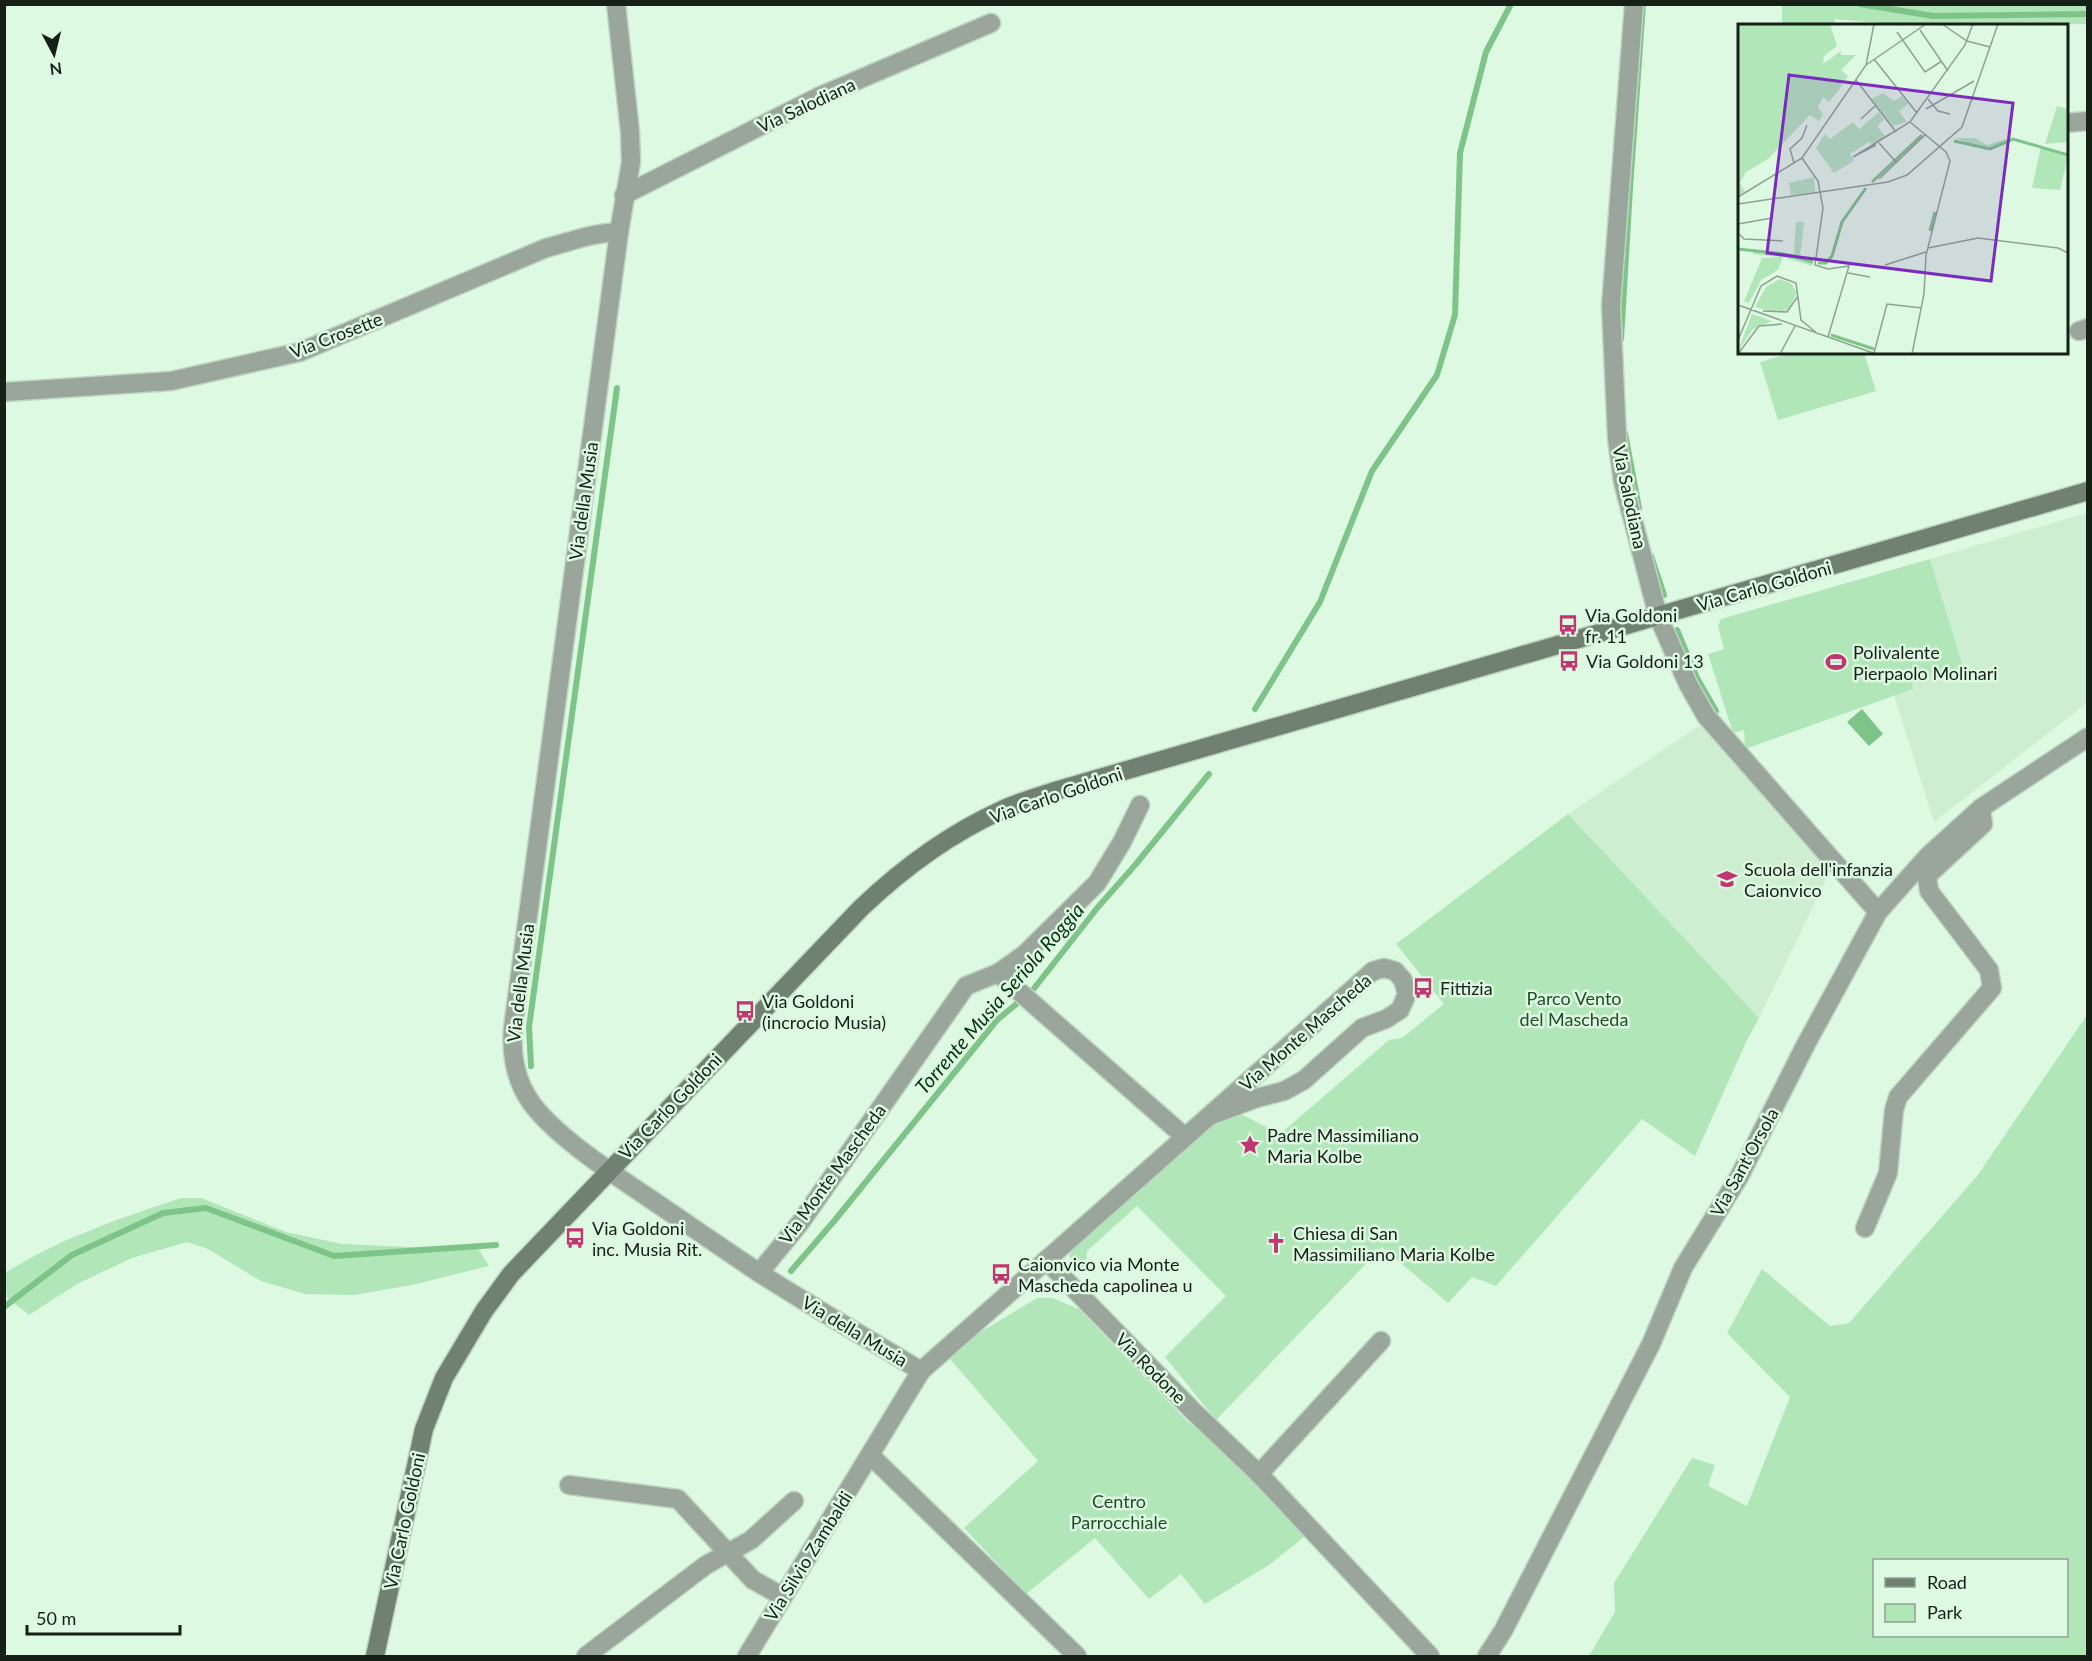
<svg xmlns="http://www.w3.org/2000/svg" width="2092" height="1661" font-family="Lato,sans-serif">
<style>
.built{fill:#cdeed0}
.green{fill:#b1e6b8;fill-rule:evenodd}
.water{fill:#7ec489}
.lines{fill:none;stroke-linecap:round;stroke-linejoin:round}
.stream{stroke:#7ec489;stroke-width:6}
.street-casing{stroke:#bed6c1;stroke-width:21}
.secondary-casing{stroke:#bed6c1;stroke-width:21}
.street{stroke:#9aa59b;stroke-width:18}
.secondary{stroke:#708172;stroke-width:18}
.labels{text-anchor:middle;dominant-baseline:central;stroke-width:5;stroke-linejoin:round;paint-order:stroke}
.street-label{font-size:18px;fill:#162017;stroke:#def9e1}
.poi-label{font-size:18px;fill:#162017;stroke:#def9e1;text-anchor:start}
.park-label{font-size:18px;fill:#1d4e28;stroke:#def9e1}
.water-label{font-size:20px;font-style:italic;fill:#00340e;stroke:#def9e1}
.inset-river{fill:none;stroke:#7ec489;stroke-width:3}
.inset-road{fill:none;stroke:#8ea290;stroke-width:1.5}
.view{fill:#7b2cbf;fill-opacity:0.15;stroke:#7b2cbf;stroke-width:3}
.inset-edge{fill:none;stroke:#162017;stroke-width:3}
</style>
<rect width="100%" height="100%" fill="#def9e1"/>
<g class="built">
<polygon points="2087,513 2087,703 1934,822 1894,695 1913,689 1912,683 1964,670 1930,559"/>
<polygon points="1700,725 1831,869 1759,1018 1568,814"/>
</g>
<g class="green">
<polygon points="1782,5 2087,5 2087,24 1917,26 1834,19 1835,25 1782,25"/>
<polygon points="1794,352 1864,353 1876,391 1778,420 1760,362"/>
<polygon points="1930,559 1964,670 1912,683 1913,689 1745,749 1744,730 1733,733 1708,654 1724,649 1718,626 1721,619"/>
<polygon points="1568,814 1759,1018 1747,1040 1695,1156 1642,1119 1496,1286 1472,1277 1448,1303 1382,1247 1216,1420 1165,1357 1226,1296 1137,1206 1087,1251 1085,1274 1074,1265 1069,1256 1078,1240 1221,1117 1239,1113 1280,1134 1389,1040 1402,1038 1444,1004 1396,944"/>
<path d="M2087 1015V1656H1589L1615 1612 1614 1583 1692 1458 1715 1465 1708 1486 1747 1506 1790 1397 1727 1333 1762 1269 1830 1326 1849 1323 1977 1176ZM1874 1560H2066V1636H1874Z"/>
<path d="M181 1198H201L286 1232 342 1244 411 1247 476 1245 489 1266 412 1285 354 1295 305 1294 261 1281 208 1249 187 1242 132 1258 77 1284 29 1315 7 1298 5 1273C59 1239 120 1218 181 1198Z"/>
<path d="M1037 1298H1052L1079 1309 1187 1421C1228 1450 1272 1498 1304 1537L1269 1565 1205 1604 1181 1574 1149 1599 1095 1538 1026 1594 964 1528 1038 1461 950 1359 971 1338Z"/>
</g>
<polygon class="water" points="1862,709 1883,734 1869,746 1847,722"/>
<g class="lines">
<g class="stream">
<polyline points="1860,4 1933,16 2088,14"/>
<polyline points="1621,339 1630,188 1643,4"/>
<polyline points="1625,433 1639,508"/>
<polyline points="1651,556 1664,595"/>
<polyline points="1677,630 1697,678 1716,711"/>
<polyline points="1255,709 1320,602 1372,471 1437,375 1455,315 1460,153 1486,52 1511,4"/>
<polyline points="531,1066 529,1027 617,388"/>
<polyline points="791,1271 835,1220 997,1020 1032,991 1098,907 1136,864 1209,774"/>
<polyline points="4,1307 72,1255 163,1213 206,1208 334,1256 496,1245"/>
</g>
<g class="street-casing">
<g id="street">
<path d="M616 4 630 132 631 162 619 232 513 1028C511 1054 515 1079 530 1101 553 1135 615 1175 649 1198 686 1223 722 1248 758 1272 812 1307 867 1338 921 1371"/>
<polyline points="1634,4 1611,306 1617,438 1623,482 1658,616 1688,684 1706,716 1878,912"/>
<polyline points="2066,123 2088,121"/>
<polyline points="624,195 818,97 991,23"/>
<polyline points="2079,331 2088,328"/>
<path d="M4 392 171 381 300 352 546 248C573 241 591 233 619 232"/>
<polyline points="998,973 1185,1137"/>
<polyline points="1865,1228 1888,1173 1894,1110 1898,1097 1992,988 1989,970 1929,891 1927,876 1983,824 1981,808"/>
<polyline points="1046,1260 1193,1411 1259,1474 1430,1656"/>
<polyline points="759,1273 800,1223 966,986 998,973 1025,954 1097,883 1122,842 1140,805"/>
<polyline points="870,1455 1077,1656"/>
<polyline points="1259,1474 1381,1341"/>
<polyline points="569,1485 678,1499 753,1580 782,1596"/>
<polyline points="586,1656 706,1565 751,1540 794,1501"/>
<polyline points="747,1656 921,1371 1373,971 1384,968 1395,971 1403,980 1407,994 1400,1010 1386,1019 1362,1028 1304,1080 1284,1091 1257,1098 1209,1116"/>
<polyline points="1487,1656 1503,1631 1651,1344 1683,1268 1739,1177 1805,1046 1878,912 1928,856 1981,808 2088,737"/>
</g>
</g>
<g class="secondary-casing">
<path id="secondary" d="M375 1656 424 1429 444 1378 484 1311 511 1274 861 908C903 868 949 834 1002 810 1019 802 1037 797 1055 791L2088 491"/>
</g>
<use href="#street" class="street"/>
<use href="#secondary" class="secondary"/>
</g>
<defs>
<g id="bus-bare" transform="scale(1.62)"><path d="M-5-6H5V4H4V6H2V4H-2V6H-4V4H-5ZM-3.5-4V0h7V-4ZM-3.5 1.2v1.5H-2V1.2ZM2 1.2v1.5H3.5V1.2Z" fill="#bf3671" stroke="#def9e1" stroke-width="2.5" paint-order="stroke"/></g>
<g id="stadium-bare" transform="scale(1.62)"><path d="M0-5a6.5 5 0 1 0 0 10a6.5 5 0 1 0 0-10ZM-3.5-1.8h7v3.6h-7Z" fill="#bf3671" stroke="#def9e1" stroke-width="2.5" paint-order="stroke"/></g>
<g id="school-bare" transform="scale(1.62)"><path d="M0-5L7-2L0 1L-7-2ZM-4 1L0 2.5L4 1V4Q0 6-4 4Z" fill="#bf3671" stroke="#def9e1" stroke-width="2.5" paint-order="stroke"/></g>
<g id="sight-bare" transform="scale(1.62)"><path d="M0-6L1.8-2.2L6-1.7L2.9 1.2L3.7 5.4L0 3.3L-3.7 5.4L-2.9 1.2L-6-1.7L-1.8-2.2Z" fill="#bf3671" stroke="#def9e1" stroke-width="2.5" paint-order="stroke"/></g>
<g id="church-bare" transform="scale(1.62)"><path d="M-1.2-6h2.4v3.5h3.3v2.4h-3.3V6h-2.4V-.1h-3.3v-2.4h3.3Z" fill="#bf3671" stroke="#def9e1" stroke-width="2.5" paint-order="stroke"/></g>
</defs>
<g fill-rule="evenodd">
<use href="#bus-bare" x="1568" y="625"/>
<use href="#bus-bare" x="1569" y="661"/>
<use href="#stadium-bare" x="1836" y="662"/>
<use href="#school-bare" x="1727" y="879"/>
<use href="#bus-bare" x="1423" y="988"/>
<use href="#bus-bare" x="745" y="1011"/>
<use href="#sight-bare" x="1250" y="1145"/>
<use href="#bus-bare" x="575" y="1238"/>
<use href="#church-bare" x="1276" y="1243"/>
<use href="#bus-bare" x="1001" y="1274"/>
</g>
<g class="labels">
<g class="street-label">
<text transform="translate(806 105) rotate(-25)">Via Salodiana</text>
<text transform="translate(336 335) rotate(-21)">Via Crosette</text>
<text transform="translate(1630 497) rotate(78)">Via Salodiana</text>
<text transform="translate(583 501) rotate(-82)">Via della Musia</text>
<text transform="translate(1764 586) rotate(-16)">Via Carlo Goldoni</text>
<text transform="translate(1056 795) rotate(-19)">Via Carlo Goldoni</text>
<text transform="translate(520 983) rotate(-83)">Via della Musia</text>
<text transform="translate(1305 1032) rotate(-41)">Via Monte Mascheda</text>
<text transform="translate(670 1106) rotate(-46)">Via Carlo Goldoni</text>
<text transform="translate(1744 1162) rotate(-61)">Via Sant'Orsola</text>
<text transform="translate(832 1174) rotate(-54)">Via Monte Mascheda</text>
<text transform="translate(855 1331) rotate(31)">Via della Musia</text>
<text transform="translate(1151 1368) rotate(45)">Via Rodone</text>
<text transform="translate(404 1521) rotate(-78)">Via Carlo Goldoni</text>
<text transform="translate(808 1556) rotate(-58)">Via Silvio Zambaldi</text>
</g>
<g class="poi-label">
<text x="1585" y="615">Via Goldoni<tspan x="1585" dy="21">fr. 11</tspan></text>
<text x="1853" y="652">Polivalente<tspan x="1853" dy="21">Pierpaolo Molinari</tspan></text>
<text x="1586" y="661">Via Goldoni 13</text>
<text x="1744" y="869">Scuola dell'infanzia<tspan x="1744" dy="21">Caionvico</tspan></text>
<text x="1440" y="988">Fittizia</text>
<text x="762" y="1001">Via Goldoni<tspan x="762" dy="21">(incrocio Musia)</tspan></text>
<text x="1267" y="1135">Padre Massimiliano<tspan x="1267" dy="21">Maria Kolbe</tspan></text>
<text x="592" y="1228">Via Goldoni<tspan x="592" dy="21">inc. Musia Rit.</tspan></text>
<text x="1293" y="1233">Chiesa di San<tspan x="1293" dy="21">Massimiliano Maria Kolbe</tspan></text>
<text x="1018" y="1264">Caionvico via Monte<tspan x="1018" dy="21">Mascheda capolinea u</tspan></text>
</g>
<g class="park-label">
<text x="1574" y="998">Parco Vento<tspan x="1574" dy="21">del Mascheda</tspan></text>
<text x="1119" y="1501">Centro<tspan x="1119" dy="21">Parrocchiale</tspan></text>
</g>
<g class="water-label">
<text transform="translate(999 998) rotate(-49)">Torrente Musia Seriola Roggia</text>
</g>
</g>
<g transform="translate(1738 24)">
<rect width="330" height="330" fill="#def9e1"/>
<path d="M0 0H92L99 22 86 32 85 40 103 27V31H118L103 46 110 52 101 66 91 78 85 73 80 83 85 91 81 97 72 91 30 135 8 148 2 159 7 168 0 172ZM145 69 156 77 164 72 170 80 161 87 169 98 155 102 133 75ZM319 82 330 85V118L307 120ZM141 88 146 96 139 102 147 112 155 108 135 121 131 118 112 130 116 137 96 149 78 124 87 110 92 115 115 98 121 105ZM217 114H237L249 121 267 115 270 120 247 126ZM303 122 330 133 322 166 294 164ZM76 153 77 168 53 171 51 159ZM58 198H66L62 233 75 237 74 242 45 233 40 246 23 256 11 279 6 277 24 234 42 233 15 230V227L56 230ZM42 255 54 260 59 269 50 286 36 288 17 283 28 263ZM14 290 34 297 15 305 0 327Z" fill="#b1e6b8"/>
<path class="inset-river" d="M216 117 252 125 275 115 330 131M134 158 184 111M192 207 197 188M0 225 46 230 75 238M80 239H88L94 232 104 198 128 164M93 311 136 325"/>
<path class="inset-road" d="M204 0 229 17 252 23M182 6 210 47M159 8 187 48 204 37M136 35 179 89M128 41 136 0M118 56 158 108M190 75 200 87 212 90M188 85 236 57M123 95 137 82M172 98 208 128 212 137 188 231 186 270 174 330M141 119 159 139M138 121 115 133 172 98 227 21 235 0M64 134 80 157 85 184 77 241 90 245 111 242 90 313M56 139 52 125 64 114 69 101M141 155 188 110M0 173 64 134 128 41 188 0M0 180 150 158 169 151 224 103 260 0M0 200 34 194M0 209 6 215 45 217M190 224 240 214 320 224 330 229M147 241 188 228M110 249 132 253M0 281 138 330M25 287 49 288 60 272M0 316 23 262 39 252 58 259 63 296 80 310M136 329 149 280 184 284M0 330 21 302 44 300M42 330 57 302"/>
<path class="view" d="M51 51 275 79 253 257 29 229Z"/>
<rect width="330" height="330" class="inset-edge"/>
</g>
<rect width="2092" height="1661" fill="none" stroke="#162017" stroke-width="12"/>
<rect x="1873" y="1559" width="195" height="78" fill="#def9e1" stroke="#8ea290" stroke-width="1.5"/>
<rect x="1885" y="1578" width="30" height="9" fill="#708172" stroke="#8ea290" stroke-width="1.5"/>
<text x="1927" y="1589" font-size="18" fill="#162017">Road</text>
<rect x="1885" y="1604" width="30" height="18" fill="#b1e6b8" stroke="#8ea290" stroke-width="1.5"/>
<text x="1927" y="1619" font-size="18" fill="#162017">Park</text>
<g transform="translate(54 54) rotate(173)" stroke="#def9e1" stroke-width="4.5" paint-order="stroke">
<path d="M0-4.5L10 22L0 15L-10 22Z" fill="#162017"/>
<text y="-9" font-size="16" font-weight="bold" text-anchor="middle" fill="#162017">N</text>
</g>
<path d="M27 1625v9h153v-9" fill="none" stroke="#162017" stroke-width="3"/>
<text x="36" y="1625" font-size="18" fill="#162017" stroke="#def9e1" stroke-width="4.5" paint-order="stroke">50 m</text>
</svg>
